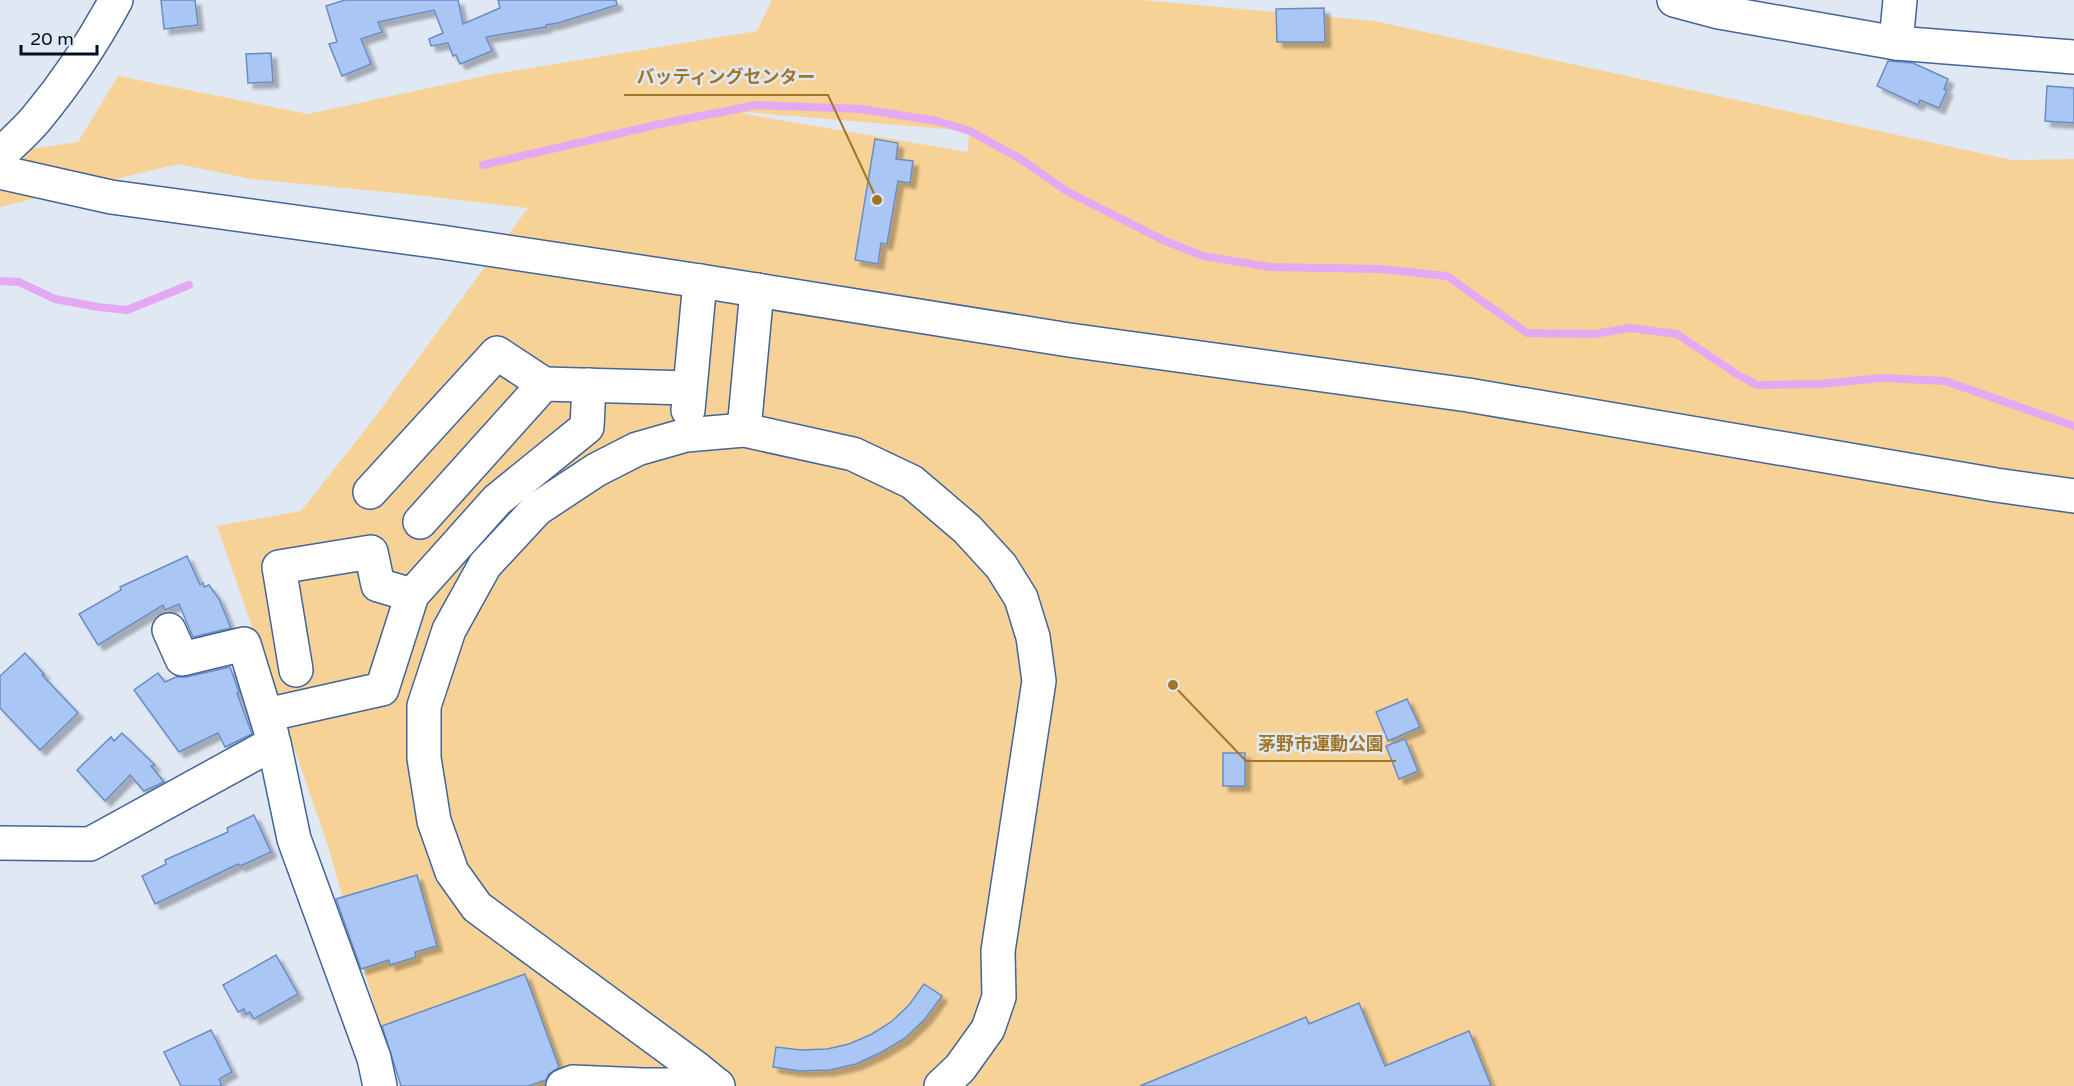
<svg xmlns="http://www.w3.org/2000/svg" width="2074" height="1086" font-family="'Varela Round','Noto Sans JP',sans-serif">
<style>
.green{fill:#f7d296;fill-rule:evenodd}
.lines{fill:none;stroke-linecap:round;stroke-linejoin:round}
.stream{stroke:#e4a9f2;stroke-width:8}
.building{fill:#a9c6f5;stroke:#6a8cc4;stroke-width:1.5;filter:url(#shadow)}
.minor-casing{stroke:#446499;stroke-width:36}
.minor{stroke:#fff;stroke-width:33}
.leader{fill:none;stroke:#a17727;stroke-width:2}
.callout-dot{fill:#a17727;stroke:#e0e8f4;stroke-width:2}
.callout-label{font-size:18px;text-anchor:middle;font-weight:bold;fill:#a17727;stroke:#e0e8f4;stroke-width:5;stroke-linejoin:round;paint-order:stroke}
</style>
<defs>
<filter id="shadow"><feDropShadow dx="5.5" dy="5.5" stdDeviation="1.5" flood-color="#0004"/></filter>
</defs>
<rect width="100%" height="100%" fill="#e0e8f4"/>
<path class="green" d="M772 0H1142L1375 21 2012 160 2074 159V1086H406L378 1018 327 843 217 526 301 511 373 420 528 208 407 194 251 179 178 164 0 207V153L78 142 118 76 308 114 494 74 757 31ZM745 112 969 131 968 152 745 114Z"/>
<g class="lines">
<g class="stream">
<polyline points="483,165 660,124 757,105 861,109 937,121 970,131 1019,158 1068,192 1165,241 1203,256 1270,267 1380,269 1447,276 1527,333 1594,334 1630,328 1677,334 1738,375 1757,385 1819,384 1883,378 1945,381 2074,426"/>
<polyline points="0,281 19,282 55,299 98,307 127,310 189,285"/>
</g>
</g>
<g class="building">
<polygon points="161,0 195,0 198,25 164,29"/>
<polygon points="345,0 458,0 463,24 500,8 498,0 616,0 617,5 558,23 546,25 546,27 486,37 492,51 460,64 456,55 453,56 448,43 431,46 429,39 443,33 434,10 378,22 382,32 361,39 371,64 342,76 329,44 337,42 326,6"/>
<polygon points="1324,8 1325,42 1277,42 1276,9"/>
<polygon points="271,53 273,82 248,83 246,54"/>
<polygon points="1888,61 1913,63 1948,79 1944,89 1947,90 1939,108 1920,100 1918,105 1877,86"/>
<polygon points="2047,86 2074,88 2074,123 2045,121"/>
<polygon points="875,139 898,143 896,159 913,161 910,183 898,181 887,244 881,243 878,264 855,260"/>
<polygon points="187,556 200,585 203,583 204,587 209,585 219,599 231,628 193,637 179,604 165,610 163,605 98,645 79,614 121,590 120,587"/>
<polygon points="25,653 44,674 42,675 78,713 40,750 0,708 0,676"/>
<polygon points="230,667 239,692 237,693 252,734 225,747 218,733 179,752 134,690 158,673 165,682 176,677 186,677"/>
<polygon points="1407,699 1420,727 1388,741 1376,712"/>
<polygon points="122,733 155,765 151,766 164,782 144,791 130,775 105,801 77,770 111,737 114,741"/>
<polygon points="1405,739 1418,771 1399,779 1386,746"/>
<rect x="1223" y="753" width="22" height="33"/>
<polygon points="254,815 271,852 240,866 238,864 155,904 142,876 166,864 165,860 228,832 227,828"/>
<polygon points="417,875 437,946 415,952 416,957 390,965 389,960 361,969 336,899"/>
<polygon points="276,955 298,994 254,1019 250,1012 246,1014 244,1009 238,1012 223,985"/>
<polygon points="525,974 559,1067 549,1074 546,1080 528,1086 401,1086 382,1026"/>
<polygon points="924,984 942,996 925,1019 905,1038 882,1052 856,1064 830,1070 800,1071 773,1067 776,1047 801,1050 827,1049 849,1044 872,1034 891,1022 909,1005"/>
<polygon points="1359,1003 1385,1066 1469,1031 1491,1086 1140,1086 1306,1017 1309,1024"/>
<polygon points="211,1030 232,1072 219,1079 222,1086 181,1086 164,1052"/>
</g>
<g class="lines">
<g class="minor-casing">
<g id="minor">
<polyline points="1674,0 1719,12 1896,43 2074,57"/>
<polyline points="1896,43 1900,0"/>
<path d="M0 155C12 143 25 132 36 119 66 83 94 41 116 0"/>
<polyline points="0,172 111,197 441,242 700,281 1069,340 1468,395 1996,485 2074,496"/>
<polyline points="688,410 700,281"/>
<polyline points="744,430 757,290"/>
<polyline points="370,492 497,353 544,384"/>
<polyline points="420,522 544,384 689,388"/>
<polyline points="169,630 182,659 244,644 272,735"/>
<polyline points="296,670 279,567 371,552 378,585 412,595"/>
<polyline points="266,715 382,689 412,595 497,500 587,427 589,385"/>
<polyline points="0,843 90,844 274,743 294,839 374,1058 380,1086"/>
<polyline points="563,1086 573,1082 643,1085 717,1085"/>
<polyline points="718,1086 696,1068 477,907 452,872 434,821 424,758 424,706 449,630 485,565 537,509 596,470 637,449 686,435 744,430 853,454 912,482 967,529 1001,566 1021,598 1033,637 1039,681 998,951 999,997 988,1029 960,1068 941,1086"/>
</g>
</g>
<use href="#minor" class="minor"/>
</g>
<path class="leader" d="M877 200L828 95H624M1173 685L1246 761H1396"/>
<g class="callout-dot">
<circle cx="877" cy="200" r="6"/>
<circle cx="1173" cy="685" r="6"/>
</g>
<g class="callout-label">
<text x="726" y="83">バッティングセンター</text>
<text x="1321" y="750">茅野市運動公園</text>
</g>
<path d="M21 45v9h76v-9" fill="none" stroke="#040e22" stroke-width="3"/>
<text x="30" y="45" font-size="18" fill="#040e22" stroke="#e0e8f4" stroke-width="4.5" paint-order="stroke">20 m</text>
</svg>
